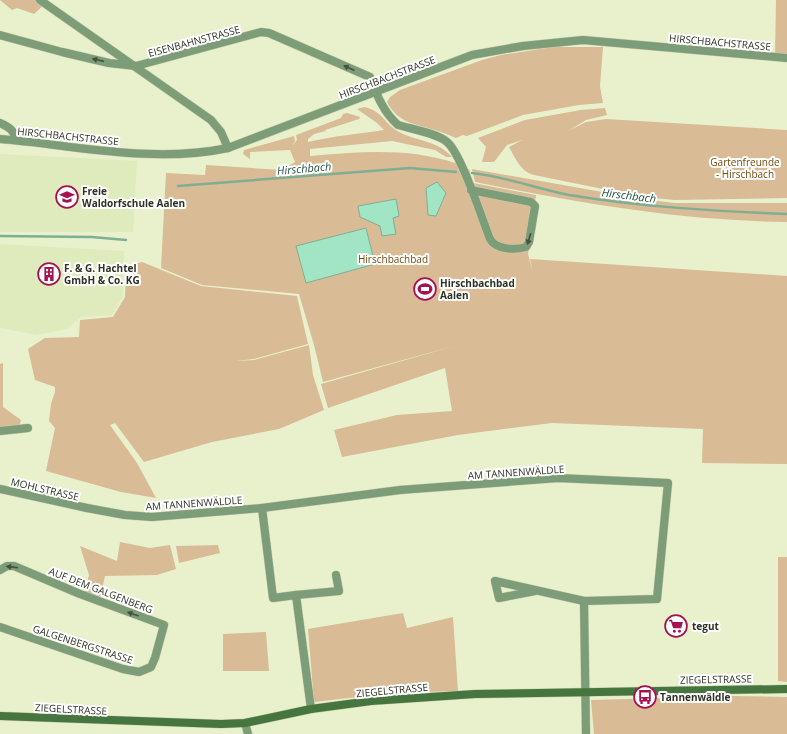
<svg xmlns="http://www.w3.org/2000/svg" width="787" height="734" font-family="'Open Sans',sans-serif">
<style>
.built{fill:#dfeabd}
.green{fill:#d9bb96}
.water{fill:#a1e5c5;stroke:#7eaf94}
.lines{fill:none;stroke-linecap:round;stroke-linejoin:round}
.stream{stroke:#7eaf94;stroke-width:2.5}
.minor-casing{stroke:#c7ceae;stroke-width:9}
.tertiary-casing{stroke:#c7ceae;stroke-width:9}
.secondary-casing{stroke:#c7ceae;stroke-width:9}
.minor{stroke:#7d9c78;stroke-width:8}
.tertiary{stroke:#7d9c78;stroke-width:8}
.secondary{stroke:#46753f;stroke-width:8}
.oneway{fill:#46513d}
.labels{text-anchor:middle;dominant-baseline:central;stroke-width:4;stroke-linejoin:round;paint-order:stroke}
.street-label{font-size:10px;fill:#2e3123;stroke:#fff}
.park-label{font-size:10px;fill:#734c0d;stroke:#fff}
.poi-label{font-size:10px;font-weight:bold;fill:#2e3123;stroke:#fff;text-anchor:start}
.water-label{font-size:11px;font-style:italic;fill:#215540;stroke:#fff}
</style>
<rect width="100%" height="100%" fill="#e8f1cc"/>
<g class="built">
<polygon points="0,154 137,161 133,232 0,232"/>
<polygon points="0,244 124,251 123,296 112,315 81,317 67,329 37,335 0,328"/>
</g>
<g class="green">
<polygon points="0,0 40,0 45,4 34,14 17,8 12,10"/>
<polygon points="776,0 787,0 787,58 775,57"/>
<path d="M553 47H603L600 86 603 103 579 105 523 115 467 136 463 135 456 138C449 135 442 132 435 130 415 124 398 123 387 102L390 97 400 90 482 60 501 55Z"/>
<path d="M364 107C383 111 384 124 399 132 418 142 437 140 452 157H446L435 150 392 141 310 149V156C360 152 409 147 458 164V170L469 169 473 183 536 195 528 254 533 273 530 259 787 276V464L702 463 703 429 552 423 458 435 342 457 334 430 397 415 452 411 445 368 328 408 321 384 458 345 323 382 314 345 299 294 202 285 161 268 166 173 205 175 206 165 282 170 295 162 290 150 250 152V159L243 154 244 150 294 136 295 141 292 146 297 140 296 135 341 118 343 114 347 113 360 117 359 119 325 130 326 131 314 134 308 139V142C333 136 358 134 384 130L377 123 357 109Z"/>
<path d="M605 108 607 115 586 120 568 131 586 122 606 119 787 130V198L675 200 642 197 534 175C520 171 516 159 509 147L522 140 507 145 494 162H482L486 147 478 138 525 120 581 110Z"/>
<path d="M472 169 642 199 675 203H787V222C682 221 578 203 475 182Z"/>
<polygon points="142,262 201,286 297,296 308,344 254,359 236,361 254,360 309,345 313,375 324,410 279,429 212,442 144,462 115,423 110,425 137,463 156,498 121,492 46,471 55,428 49,421 51,404 55,392 55,387 35,380 28,349 45,338 79,337 80,320 113,317 125,297 126,266"/>
<polygon points="3,363 3,407 21,420 19,428 0,430 0,364"/>
<polygon points="120,542 150,548 170,545 176,569 157,575 105,576 100,598 85,592 89,575 80,546 117,561"/>
<polygon points="218,545 220,553 179,563 176,546"/>
<polygon points="778,557 787,557 787,682 778,681"/>
<polygon points="403,613 407,628 453,617 458,691 392,693 314,702 308,629"/>
<polygon points="266,632 269,671 223,671 223,634"/>
<polygon points="733,696 787,697 787,734 594,734 591,700"/>
</g>
<g class="water">
<polygon points="437,182 446,193 436,216 428,215 426,188"/>
<polygon points="396,199 399,216 393,218 396,234 382,236 380,226 360,217 358,206"/>
<polygon points="366,228 375,264 306,283 296,246"/>
</g>
<g class="lines">
<g class="stream">
<path d="M472 173C504 176 537 189 569 195 642 207 714 211 787 214"/>
<polyline points="178,186 410,168 456,172"/>
<polyline points="0,236 92,237 126,240"/>
</g>
<g class="minor-casing">
<g id="minor">
<polyline points="40,0 211,120 221,132 228,148"/>
<path d="M0 35 62 52 109 63 136 66 261 32 269 33 370 77C377 95 383 112 398 125 411 129 437 133 447 142 461 153 482 219 490 239 496 250 515 250 526 247L529 242 535 206 531 202 471 190"/>
<path d="M0 123C9 127 14 130 16 140"/>
<polyline points="0,431 28,428"/>
<polyline points="0,489 87,508 125,515 152,517 262,508 400,490 558,478 668,483 657,599 584,601 586,734"/>
<polyline points="262,508 273,598 296,595 311,709"/>
<polyline points="0,570 7,566 14,566 80,594 164,625 155,658 151,667 139,672 123,669 0,627"/>
<polyline points="535,591 499,598 495,581 584,601"/>
<polyline points="296,595 339,591 336,575"/>
<polyline points="245,723 248,734"/>
</g>
</g>
<g class="tertiary-casing">
<path id="tertiary" d="M0 139C75 145 153 164 228 148L472 55 523 46 583 40 787 58"/>
</g>
<g class="secondary-casing">
<polyline id="secondary" points="0,716 221,724 245,723 311,709 371,701 475,694 787,689"/>
</g>
<use href="#minor" class="minor"/>
<use href="#tertiary" class="tertiary"/>
<use href="#secondary" class="secondary"/>
</g>
<defs><path id="oneway-solid" d="M-6-.8H1V-3.2L6.5 0L1 3.2V.8H-6Z"/></defs>
<g class="oneway">
<use href="#oneway-solid" transform="translate(98 60) rotate(-167)"/>
<use href="#oneway-solid" transform="translate(349 68) rotate(-156)"/>
<use href="#oneway-solid" transform="translate(529 239) rotate(107)"/>
<use href="#oneway-solid" transform="translate(12 567) rotate(-173)"/>
<use href="#oneway-solid" transform="translate(133 614) rotate(-160)"/>
</g>
<defs>
<g id="school-ring" transform="scale(1.15)"><circle r="9.5" fill="#fff" stroke="#a5124f" stroke-width="1.5"/><path d="M0-5L7-2L0 1L-7-2ZM-4 1L0 2.5L4 1V4Q0 6-4 4Z" fill="#a5124f"/></g>
<g id="building-ring" transform="scale(1.15)"><circle r="9.5" fill="#fff" stroke="#a5124f" stroke-width="1.5"/><path d="M-4-6H4V6H1V3H-1V6H-4ZM-2.5-4.3h1.7v1.8h-1.7ZM.8-4.3h1.7v1.8H.8ZM-2.5-1h1.7V.8h-1.7ZM.8-1h1.7V.8H.8Z" fill="#a5124f"/></g>
<g id="stadium-ring" transform="scale(1.15)"><circle r="9.5" fill="#fff" stroke="#a5124f" stroke-width="1.5"/><path d="M0-5a6.5 5 0 1 0 0 10a6.5 5 0 1 0 0-10ZM-3.5-1.8h7v3.6h-7Z" fill="#a5124f"/></g>
<g id="supermarket-ring" transform="scale(1.15)"><circle r="9.5" fill="#fff" stroke="#a5124f" stroke-width="1.5"/><path d="M-6-5.5h2.5l.6 2H6L4.5 2H-2.5L-4.4-4H-6ZM-1.5 3.2a1.3 1.3 0 1 0 .1 0ZM3 3.2a1.3 1.3 0 1 0 .1 0Z" fill="#a5124f"/></g>
<g id="bus-ring" transform="scale(1.15)"><circle r="9.5" fill="#fff" stroke="#a5124f" stroke-width="1.5"/><path d="M-5-6H5V4H4V6H2V4H-2V6H-4V4H-5ZM-3.5-4V0h7V-4ZM-3.5 1.2v1.5H-2V1.2ZM2 1.2v1.5H3.5V1.2Z" fill="#a5124f"/></g>
</defs>
<g fill-rule="evenodd">
<use href="#school-ring" x="67" y="197"/>
<use href="#building-ring" x="49" y="274"/>
<use href="#stadium-ring" x="425" y="289"/>
<use href="#supermarket-ring" x="676" y="626"/>
<use href="#bus-ring" x="645" y="697"/>
</g>
<g class="labels">
<g class="street-label">
<text transform="translate(194 41) rotate(-15)">EISENBAHNSTRASSE</text>
<text transform="translate(720 42) rotate(5)">HIRSCHBACHSTRASSE</text>
<text transform="translate(387 77) rotate(-21)">HIRSCHBACHSTRASSE</text>
<text transform="translate(68 136) rotate(6)">HIRSCHBACHSTRASSE</text>
<text transform="translate(516 472) rotate(-4)">AM TANNENWÄLDLE</text>
<text transform="translate(45 489) rotate(13)">MOHLSTRASSE</text>
<text transform="translate(194 503) rotate(-4)">AM TANNENWÄLDLE</text>
<text transform="translate(101 590) rotate(21)">AUF DEM GALGENBERG</text>
<text transform="translate(83 644) rotate(18)">GALGENBERGSTRASSE</text>
<text transform="translate(716 679) rotate(-1)">ZIEGELSTRASSE</text>
<text transform="translate(392 690) rotate(-5)">ZIEGELSTRASSE</text>
<text transform="translate(71 709) rotate(3)">ZIEGELSTRASSE</text>
</g>
<g class="park-label">
<text x="745" y="162">Gartenfreunde<tspan x="745" dy="12">- Hirschbach</tspan></text>
<text x="393" y="259">Hirschbachbad</text>
</g>
<g class="poi-label">
<text x="82" y="191">Freie<tspan x="82" dy="12">Waldorfschule Aalen</tspan></text>
<text x="64" y="268">F. &amp; G. Hachtel<tspan x="64" dy="12">GmbH &amp; Co. KG</tspan></text>
<text x="440" y="283">Hirschbachbad<tspan x="440" dy="12">Aalen</tspan></text>
<text x="692" y="626">tegut</text>
<text x="660" y="697">Tannenwäldle</text>
</g>
<g class="water-label">
<text transform="translate(304 168) rotate(-5)">Hirschbach</text>
<text transform="translate(629 195) rotate(7)">Hirschbach</text>
</g>
</g>
</svg>
